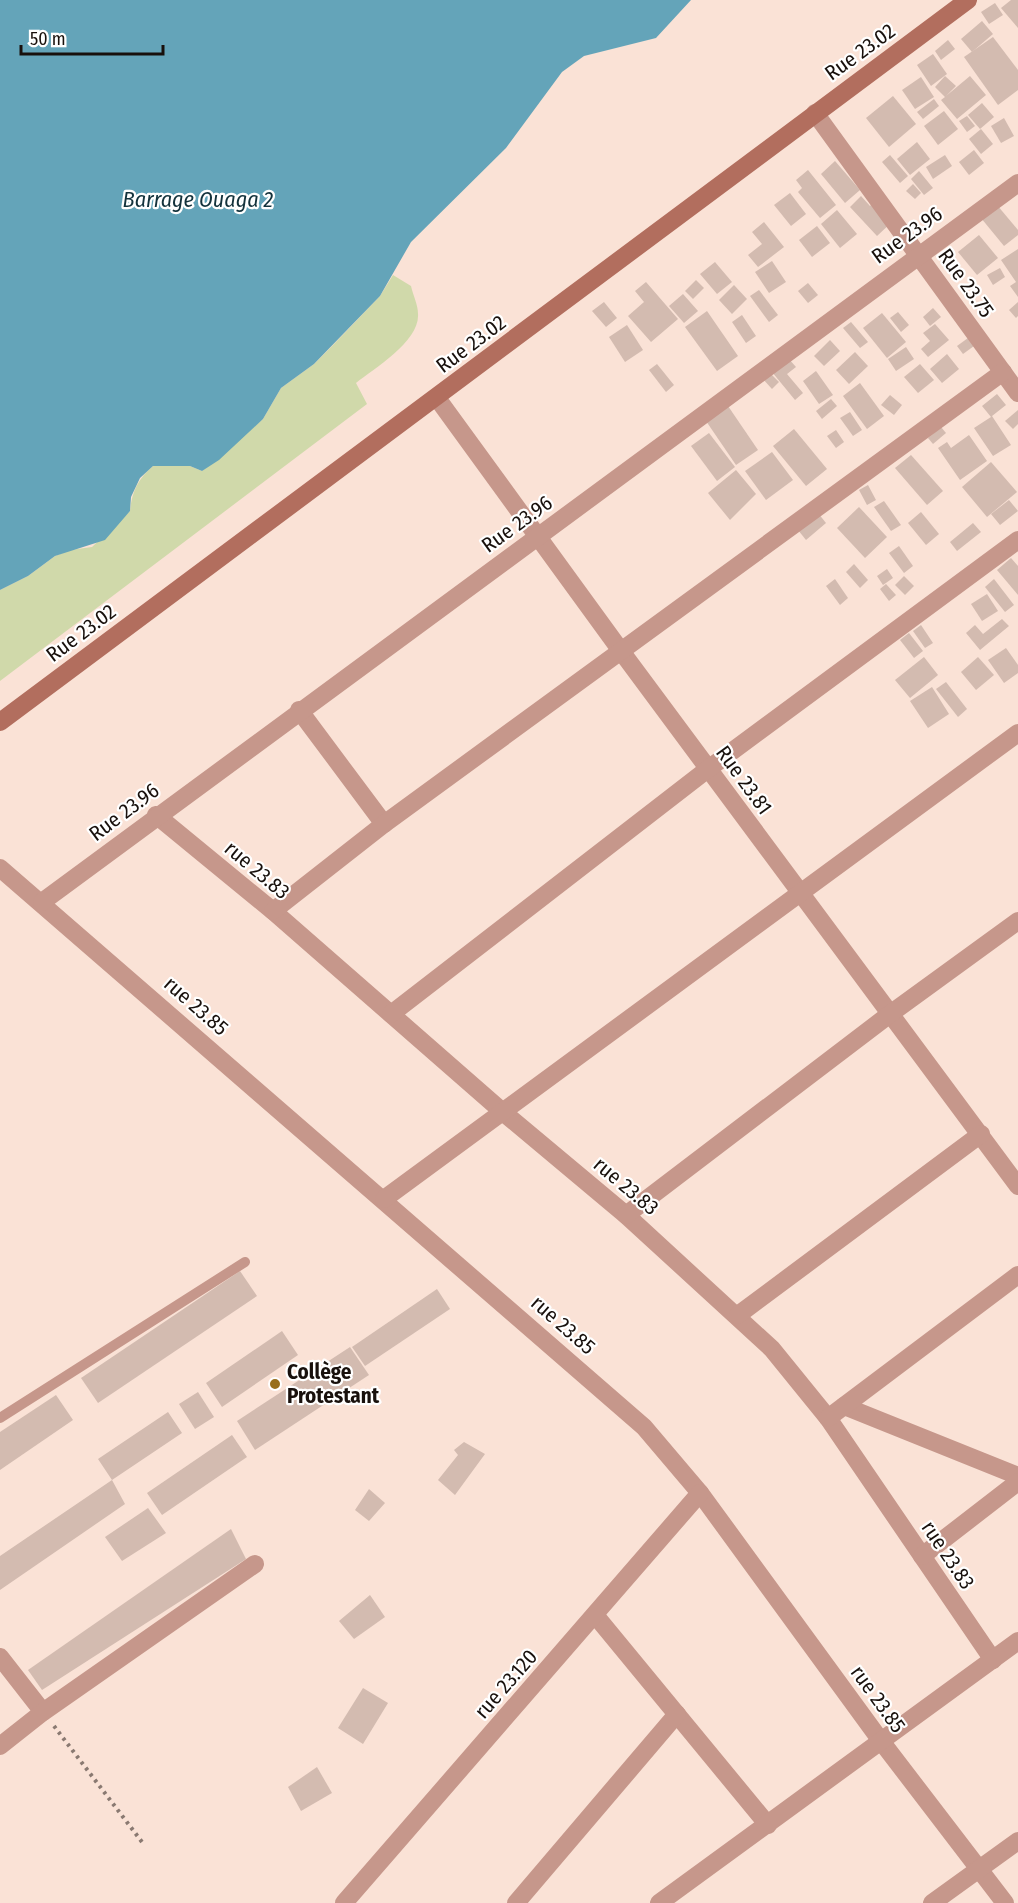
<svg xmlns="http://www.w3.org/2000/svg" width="1018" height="1903" font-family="'Fira Sans Condensed',sans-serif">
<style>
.green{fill:#d0d9aa}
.water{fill:#64a4b9}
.building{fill:#d3bbb0}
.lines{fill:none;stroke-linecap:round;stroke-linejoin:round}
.path{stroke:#897971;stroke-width:4;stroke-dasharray:3 4.5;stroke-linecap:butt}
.lane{stroke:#c6978b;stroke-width:10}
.street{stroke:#c6978b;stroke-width:18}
.secondary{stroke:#b26e5e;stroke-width:18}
.poi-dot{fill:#986e1b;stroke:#fff;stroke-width:2}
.labels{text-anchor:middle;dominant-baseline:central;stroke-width:4.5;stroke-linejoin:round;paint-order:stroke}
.street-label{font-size:21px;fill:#18100c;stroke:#fff}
.poi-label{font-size:21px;font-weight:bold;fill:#18100c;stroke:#fff;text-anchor:start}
.water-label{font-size:22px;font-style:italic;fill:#13323c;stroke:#fff}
</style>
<rect width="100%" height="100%" fill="#fae2d6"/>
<path class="green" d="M393 275 411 286C413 295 418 305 418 314 420 341 375 368 356 383L367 404 0 681V590L28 576 55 556 70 550 92 547 130 511C132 491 138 479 153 466H190L202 471 263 419 281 388 314 364 333 345 380 296Z"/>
<polygon class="water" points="0,0 691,0 656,38 584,56 562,72 506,148 411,242 380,296 314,364 281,388 263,419 219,460 202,471 190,466 153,466 140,478 131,497 130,511 105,540 55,556 28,576 0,590"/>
<g class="building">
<polygon points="1011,0 1018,0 1018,28 1001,8"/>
<polygon points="995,3 1003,15 989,24 981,12"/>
<polygon points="982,21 993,34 972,52 961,39"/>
<polygon points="993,37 1018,70 1018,90 998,105 964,57"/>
<polygon points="948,40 955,49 941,60 935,51"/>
<polygon points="933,54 947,74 931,86 917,65"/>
<polygon points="945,76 956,86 946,96 970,76 986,95 957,119 941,100 945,97 935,87"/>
<polygon points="921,77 934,97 915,109 902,90"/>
<polygon points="893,96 916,124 889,147 866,118"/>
<polygon points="934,99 939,106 923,119 917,112"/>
<polygon points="982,103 994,117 980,129 968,115"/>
<polygon points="944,111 958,129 938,145 924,126"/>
<polygon points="967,116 975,126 967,132 959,121"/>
<polygon points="1004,118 1014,136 1001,143 991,126"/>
<polygon points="981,129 993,144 981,154 969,139"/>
<polygon points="917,142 930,159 910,175 897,159"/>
<polygon points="974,150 984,163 969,175 959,162"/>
<polygon points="890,155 908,176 900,183 882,162"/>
<polygon points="945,155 952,166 933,179 926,167"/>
<polygon points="835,161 860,190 845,203 821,174"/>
<polygon points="808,170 836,205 820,218 798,192 802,188 796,180"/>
<polygon points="919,171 933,188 924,195 911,179"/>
<polygon points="913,184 921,193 915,199 906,191"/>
<polygon points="790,193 806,214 791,226 774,205"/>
<polygon points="861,196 870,206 874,202 893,221 877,236 850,207"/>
<polygon points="997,205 1018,230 1018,235 1004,246 981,218"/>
<polygon points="837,210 857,234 840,248 821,224"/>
<polygon points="764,222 784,247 758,267 748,255 762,244 752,232"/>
<polygon points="817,226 830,243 812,257 799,240"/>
<polygon points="979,235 998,258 977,275 958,252"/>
<polygon points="1018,249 1018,297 1010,286 1016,282 1001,260"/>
<polygon points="772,261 786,282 769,293 755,272"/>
<polygon points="715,262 732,282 717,294 700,274"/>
<polygon points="1000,268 1005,277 993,285 987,275"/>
<polygon points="696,280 704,288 693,299 685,291"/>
<polygon points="646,282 678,319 651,342 628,316 644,302 635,291"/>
<polygon points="808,283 818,295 808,303 798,291"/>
<polygon points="734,285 747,299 732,314 719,300"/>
<polygon points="759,290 778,315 769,322 750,296"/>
<polygon points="683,294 698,311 684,323 669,306"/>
<polygon points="604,302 617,318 606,327 592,311"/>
<polygon points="1018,302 1018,316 1016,318 1009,310"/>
<polygon points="933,308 941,317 930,326 923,317"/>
<polygon points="707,311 738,356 717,371 685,327"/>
<polygon points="898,312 909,325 901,332 890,318"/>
<polygon points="882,313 906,342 887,358 863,328"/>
<polygon points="742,315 756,336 746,343 732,322"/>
<polygon points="851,322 868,342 860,348 843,328"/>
<polygon points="935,324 949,340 928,357 921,349 930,341 923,333"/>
<polygon points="627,325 643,350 625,362 609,337"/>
<polygon points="968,338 974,346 963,354 957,346"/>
<polygon points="830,340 840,351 824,366 814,356"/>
<polygon points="906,347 914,359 896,371 888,359"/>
<polygon points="855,352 868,366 849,384 836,370"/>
<polygon points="947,354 959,369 942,383 930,369"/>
<polygon points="788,358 796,367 787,374 803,393 795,400 772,372"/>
<polygon points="657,364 674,385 666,392 649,370"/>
<polygon points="920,364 934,380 918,393 904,377"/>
<polygon points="768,371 779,382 772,389 761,377"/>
<polygon points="816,371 833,395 819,404 803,381"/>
<polygon points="860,383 884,416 867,429 843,396"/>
<polygon points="997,394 1006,405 992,416 1011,445 993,456 974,428 991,417 982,406"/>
<polygon points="890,395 902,405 894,415 881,405"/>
<polygon points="831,399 837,406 822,419 816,411"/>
<polygon points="728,406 758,450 736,465 706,421"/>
<polygon points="1018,410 1018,424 1013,429 1005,421"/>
<polygon points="850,412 862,430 853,436 840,418"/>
<polygon points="941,427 946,433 933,444 928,438"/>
<polygon points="794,429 827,469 806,486 773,446"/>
<polygon points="836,430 844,442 836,448 827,436"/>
<polygon points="709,433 735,467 717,481 691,446"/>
<polygon points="969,435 987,461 960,480 938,448 947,442 951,448"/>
<polygon points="772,452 793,480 766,500 745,471"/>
<polygon points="911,455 943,491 927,505 895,468"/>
<polygon points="991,462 1017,492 987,517 962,487"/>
<polygon points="736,470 756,494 730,520 708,493"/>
<polygon points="868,485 876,500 867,505 859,490"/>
<polygon points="1009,500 1018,511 1000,525 991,514"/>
<polygon points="884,501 901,525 891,531 874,507"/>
<polygon points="859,507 887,537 865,558 837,528"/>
<polygon points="921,512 939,534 926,545 908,523"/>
<polygon points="818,513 826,523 806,540 798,530"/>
<polygon points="973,523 981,532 957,551 950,542"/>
<polygon points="899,546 913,566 904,573 889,553"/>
<polygon points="1011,558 1018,566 1018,595 997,570"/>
<polygon points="854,564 868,580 860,588 846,572"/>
<polygon points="887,569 893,578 883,585 877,576"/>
<polygon points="904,576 914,586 905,595 895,585"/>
<polygon points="835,579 848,598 840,605 826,586"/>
<polygon points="994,579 1014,605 1005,612 985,587"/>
<polygon points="886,584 896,595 889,601 880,589"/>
<polygon points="987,594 998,611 982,621 971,604"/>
<polygon points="1002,619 1009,626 980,650 966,633 975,625 983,634"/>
<polygon points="921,625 933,643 925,648 913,631"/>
<polygon points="909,633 923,651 914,658 900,640"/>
<polygon points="1006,648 1018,665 1018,673 1004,683 988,660"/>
<polygon points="924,657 938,675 910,698 895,680"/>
<polygon points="978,657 994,675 976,690 961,672"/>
<polygon points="946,682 967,709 958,717 936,689"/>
<polygon points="932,687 949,714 928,728 910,701"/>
<polygon points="240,1271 257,1296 98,1403 81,1378"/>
<polygon points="437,1289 450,1309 365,1366 352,1347"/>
<polygon points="282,1331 298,1355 222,1407 206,1383"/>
<polygon points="350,1347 369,1375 255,1450 237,1421"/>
<polygon points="198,1392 214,1417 195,1429 179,1404"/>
<polygon points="56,1395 73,1420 0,1470 0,1432"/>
<polygon points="168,1412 182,1433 112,1480 125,1504 0,1590 0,1556 112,1480 98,1459"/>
<polygon points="232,1435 247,1457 162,1515 147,1493"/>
<polygon points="464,1442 485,1454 455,1495 438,1480 458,1455 454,1450"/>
<polygon points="369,1489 385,1503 369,1521 355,1510"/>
<polygon points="148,1508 166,1533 122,1561 105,1537"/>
<polygon points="231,1529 246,1559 42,1690 28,1670"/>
<polygon points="370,1595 385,1617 354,1639 339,1621"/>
<polygon points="363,1688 388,1703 363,1744 338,1728"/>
<polygon points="317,1767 332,1793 301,1811 288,1787"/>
</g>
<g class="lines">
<polyline class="path" points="54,1726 142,1842"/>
<polyline class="lane" points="0,1418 245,1262"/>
<g class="street">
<polyline points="815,113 1018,393"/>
<polyline points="437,398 621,651 1018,1186"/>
<polyline points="299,710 384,824"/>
<polyline points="156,815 273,911 504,1113 626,1215 772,1349 828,1418 993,1660"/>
<polyline points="0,868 644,1427 700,1493 881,1741 1005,1903"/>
<polyline points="42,902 1018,183"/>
<polyline points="273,911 384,824 1003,372"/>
<polyline points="391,1014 708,769 1018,540"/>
<polyline points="384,1199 1018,733"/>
<polyline points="626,1215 890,1014 1018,921"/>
<polyline points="738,1315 981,1134"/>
<polyline points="844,1406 1018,1476"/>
<polyline points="828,1418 1018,1275"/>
<polyline points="922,1556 1018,1482"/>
<polyline points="595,1615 768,1825"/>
<polyline points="0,1657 43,1712"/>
<polyline points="0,1746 43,1712 255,1564"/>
<polyline points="344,1903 700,1493"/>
<polyline points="516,1903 677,1714"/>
<polyline points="659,1903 1018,1641"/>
<polyline points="932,1903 1018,1841"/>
</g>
<polyline class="secondary" points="0,722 968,0"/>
</g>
<circle class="poi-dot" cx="275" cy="1384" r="6"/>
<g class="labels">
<g class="street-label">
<text transform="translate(860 52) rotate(-36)">Rue 23.02</text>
<text transform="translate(907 235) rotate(-36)">Rue 23.96</text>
<text transform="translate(966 283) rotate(54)">Rue 23.75</text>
<text transform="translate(471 344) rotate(-37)">Rue 23.02</text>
<text transform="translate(517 524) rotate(-36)">Rue 23.96</text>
<text transform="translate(81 633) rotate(-37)">Rue 23.02</text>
<text transform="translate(744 780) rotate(54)">Rue 23.81</text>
<text transform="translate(124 812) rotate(-37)">Rue 23.96</text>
<text transform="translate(257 870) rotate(40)">rue 23.83</text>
<text transform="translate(196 1006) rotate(41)">rue 23.85</text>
<text transform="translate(626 1186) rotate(40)">rue 23.83</text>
<text transform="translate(563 1325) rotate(41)">rue 23.85</text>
<text transform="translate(948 1555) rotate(56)">rue 23.83</text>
<text transform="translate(506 1684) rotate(-49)">rue 23.120</text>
<text transform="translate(878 1699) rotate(54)">rue 23.85</text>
</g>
<g class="poi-label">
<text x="287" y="1372">Collège<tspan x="287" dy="24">Protestant</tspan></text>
</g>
<g class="water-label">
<text x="198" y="199">Barrage Ouaga 2</text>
</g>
</g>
<path d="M21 45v9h142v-9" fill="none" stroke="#18100c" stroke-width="3"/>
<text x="30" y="45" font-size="18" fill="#18100c" stroke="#ffffff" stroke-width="4.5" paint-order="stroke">50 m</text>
</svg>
